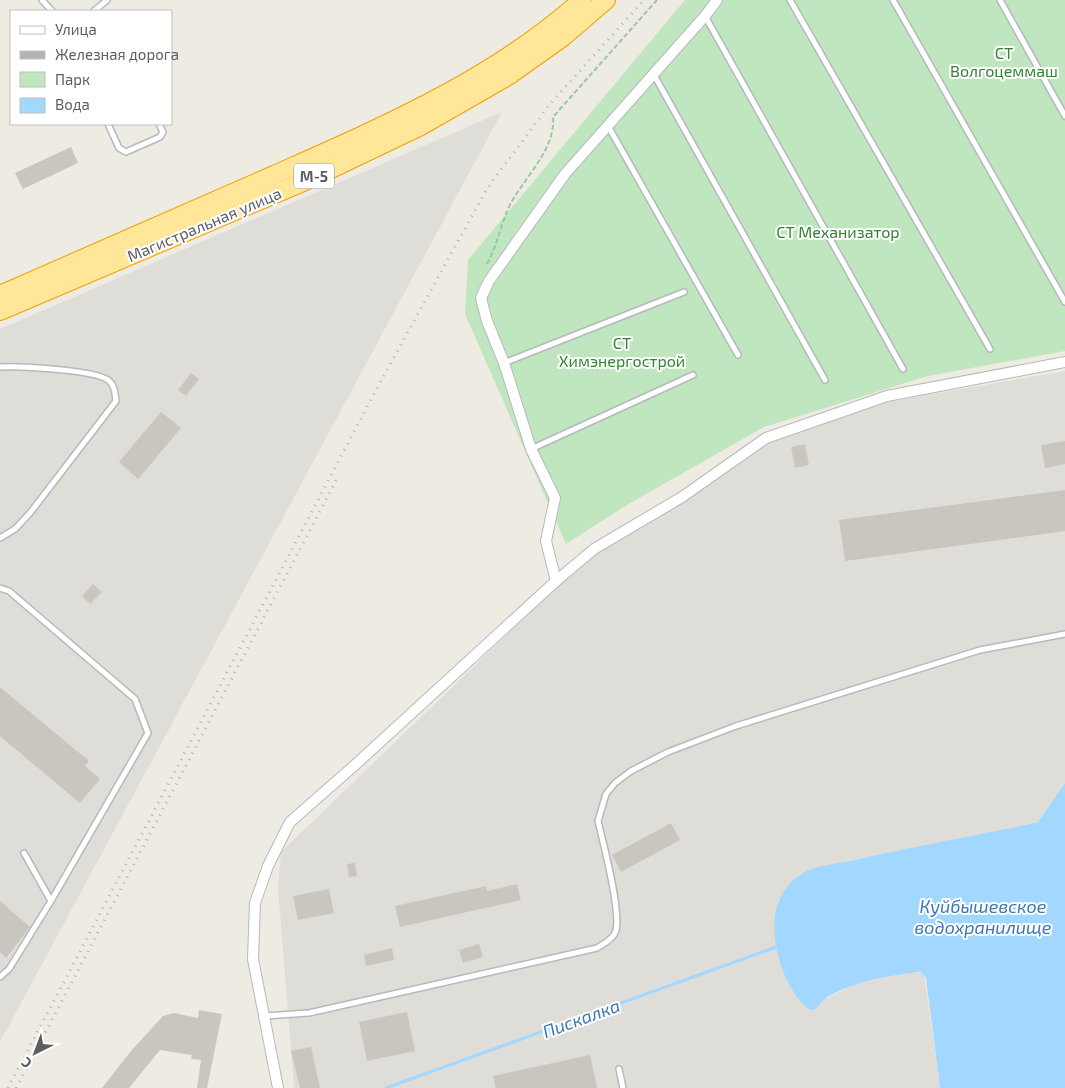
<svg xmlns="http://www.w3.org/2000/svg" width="1065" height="1088" font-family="'Exo 2',sans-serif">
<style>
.industrial{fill:#dfddd7}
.green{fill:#bfe6be}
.water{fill:#a2d8ff}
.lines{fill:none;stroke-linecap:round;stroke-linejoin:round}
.stream{stroke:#a2d8ff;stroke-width:3}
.building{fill:#c9c6c0}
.service-casing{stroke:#b5b9bd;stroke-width:8}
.minor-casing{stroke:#b5b9bd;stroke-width:12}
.trunk-casing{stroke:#f1a000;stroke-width:20}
.path{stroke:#97c7a4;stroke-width:2;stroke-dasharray:5 2.5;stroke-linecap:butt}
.service{stroke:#fff;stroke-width:5}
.minor{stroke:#fff;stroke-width:10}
.trunk{stroke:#ffe698;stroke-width:18}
.rail{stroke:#b2b3b4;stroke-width:3;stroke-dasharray:1 6;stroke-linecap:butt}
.labels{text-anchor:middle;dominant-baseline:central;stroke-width:4;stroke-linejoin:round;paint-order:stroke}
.shield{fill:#fff;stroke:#8c8f92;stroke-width:1}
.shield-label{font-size:15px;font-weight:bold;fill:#5b5f64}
.park-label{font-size:16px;fill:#328334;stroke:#fff}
.street-label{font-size:16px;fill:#5b5f64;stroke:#fff}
.water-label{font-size:18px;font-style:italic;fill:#3c79b3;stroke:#fff}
</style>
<rect width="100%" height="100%" fill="#eeebe3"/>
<g class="industrial">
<polygon points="502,112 0,1042 0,329"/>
<polygon points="1065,371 1065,783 1038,822 811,870 792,882 778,901 783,971 797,997 824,1000 851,986 879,978 904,973 924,973 940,1088 294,1088 278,887 281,852 602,543 767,443 881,403"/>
</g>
<polygon class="green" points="685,0 1065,0 1065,351 928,376 764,427 625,506 566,544 465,314 468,260"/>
<path class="water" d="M1065 783V1088H940L926 978 921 972C891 975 859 980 831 995 824 998 820 1005 814 1010L808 1009C789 992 778 964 775 938 772 912 779 888 803 873 816 865 836 864 851 861 913 846 976 836 1038 822Z"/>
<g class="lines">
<polyline class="stream" points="386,1088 776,947"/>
</g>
<g class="building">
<polygon points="71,147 78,163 23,189 15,173"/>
<polygon points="191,373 199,379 186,396 178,390"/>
<polygon points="161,412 181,428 138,479 119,462"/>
<polygon points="1065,441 1065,464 1045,468 1041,445"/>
<polygon points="805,444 809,465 795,468 791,447"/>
<polygon points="1065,490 1065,531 845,561 839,520"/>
<polygon points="93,584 102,592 90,604 82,596"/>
<polygon points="0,687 89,761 85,766 100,779 80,803 0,736"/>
<polygon points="671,823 680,840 621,872 612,855"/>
<polygon points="355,863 357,876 349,877 347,864"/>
<polygon points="517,884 521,900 400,927 395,906 486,886 487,891"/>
<polygon points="329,889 334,913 298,920 293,896"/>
<polygon points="0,901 30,927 6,958 0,952"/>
<polygon points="479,944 483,957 463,963 459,950"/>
<polygon points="392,948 394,960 366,966 364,955"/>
<polygon points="199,1010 222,1014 207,1088 197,1088 201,1060 191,1059 192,1055 160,1050 129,1088 102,1088 131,1051 163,1016 174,1013 198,1018"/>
<polygon points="407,1012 415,1051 367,1061 359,1022"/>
<polygon points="311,1047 320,1088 300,1088 291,1051"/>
<polygon points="590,1055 597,1088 496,1088 493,1076"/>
</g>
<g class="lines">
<g class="service-casing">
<g id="service">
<polyline points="42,0 52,11"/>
<polyline points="790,0 990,349"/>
<polyline points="893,0 1065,302"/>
<polyline points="1000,0 1065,116"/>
<polyline points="94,11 107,0"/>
<polyline points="705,16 903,369"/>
<polyline points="654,75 825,380"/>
<polyline points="108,124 119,148 126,152 160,137 163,132 159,124"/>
<polyline points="608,126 738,355"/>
<polyline points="504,363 684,292"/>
<path d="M0 367C19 366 95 370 108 380 115 385 115 394 116 401L30 513 15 529 0 538"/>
<polyline points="531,449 693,375"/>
<polyline points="0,588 9,591 135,699 148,733 51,901"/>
<polyline points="0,977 9,969 51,901 24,853"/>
<path d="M264 1016 309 1013 597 948C603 944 612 940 615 933 623 917 603 842 598 821L606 794 615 783 631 771 668 752 736 726 980 650 1065 634"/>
<polyline points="619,1069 623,1088"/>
</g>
</g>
<g class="minor-casing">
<g id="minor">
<polyline points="556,581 546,541 555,498 531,449 504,363 487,321 481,298 489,281 565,174 705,16 717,0"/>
<polyline points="278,1088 253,959 255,903 268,866 290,822 355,765 556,581 594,549 682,497 766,438 887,396 1065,362"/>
</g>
</g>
<g class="trunk-casing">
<g id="trunk">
<path d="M0 295C91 255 183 215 274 175 382 127 493 80 582 0"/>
<polyline points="0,311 310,179 419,127 508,76 563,37 606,0"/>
</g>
</g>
<path class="path" d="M487 264C497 246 500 227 508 209 521 180 556 151 553 117L657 0"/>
<use href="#service" class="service"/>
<use href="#minor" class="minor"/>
<use href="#trunk" class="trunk"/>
<g class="rail">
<polyline points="8,1088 377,388 488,187 550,104 644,0"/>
<polyline points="16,1088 339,475"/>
</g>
</g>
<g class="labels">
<rect class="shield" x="294" y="163.5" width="40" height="25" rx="4"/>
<g class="shield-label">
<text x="314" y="176">М-5</text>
</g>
<g class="park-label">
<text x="1004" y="52">СТ<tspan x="1004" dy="18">Волгоцеммаш</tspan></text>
<text x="838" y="231">СТ Механизатор</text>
<text x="622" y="342">СТ<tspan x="622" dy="18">Химэнергострой</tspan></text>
</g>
<g class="street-label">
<text transform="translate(204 224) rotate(-23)">Магистральная улица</text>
</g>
<g class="water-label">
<text x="983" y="906">Куйбышевское<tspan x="983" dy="21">водохранилище</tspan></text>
<text transform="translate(581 1018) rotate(-20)">Пискалка</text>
</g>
</g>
<rect x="10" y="10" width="162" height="115" fill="#ffffff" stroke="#bdbfc1"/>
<rect x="20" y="26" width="25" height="8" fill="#ffffff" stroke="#bdbfc1"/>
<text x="55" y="35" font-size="15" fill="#5b5f64">Улица</text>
<rect x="20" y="51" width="25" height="8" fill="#b2b3b4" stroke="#bdbfc1"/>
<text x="55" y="60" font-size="15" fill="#5b5f64">Железная дорога</text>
<rect x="20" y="72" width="25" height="15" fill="#bfe6be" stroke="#bdbfc1"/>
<text x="55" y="85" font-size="15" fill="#5b5f64">Парк</text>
<rect x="20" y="98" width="25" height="15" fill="#a2d8ff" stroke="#bdbfc1"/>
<text x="55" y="110" font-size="15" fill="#5b5f64">Вода</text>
<g transform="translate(35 1053) rotate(222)" stroke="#ffffff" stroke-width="4" paint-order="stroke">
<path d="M0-4L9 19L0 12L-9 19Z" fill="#5b5f64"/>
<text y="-8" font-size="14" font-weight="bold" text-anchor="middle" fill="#5b5f64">С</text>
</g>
</svg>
